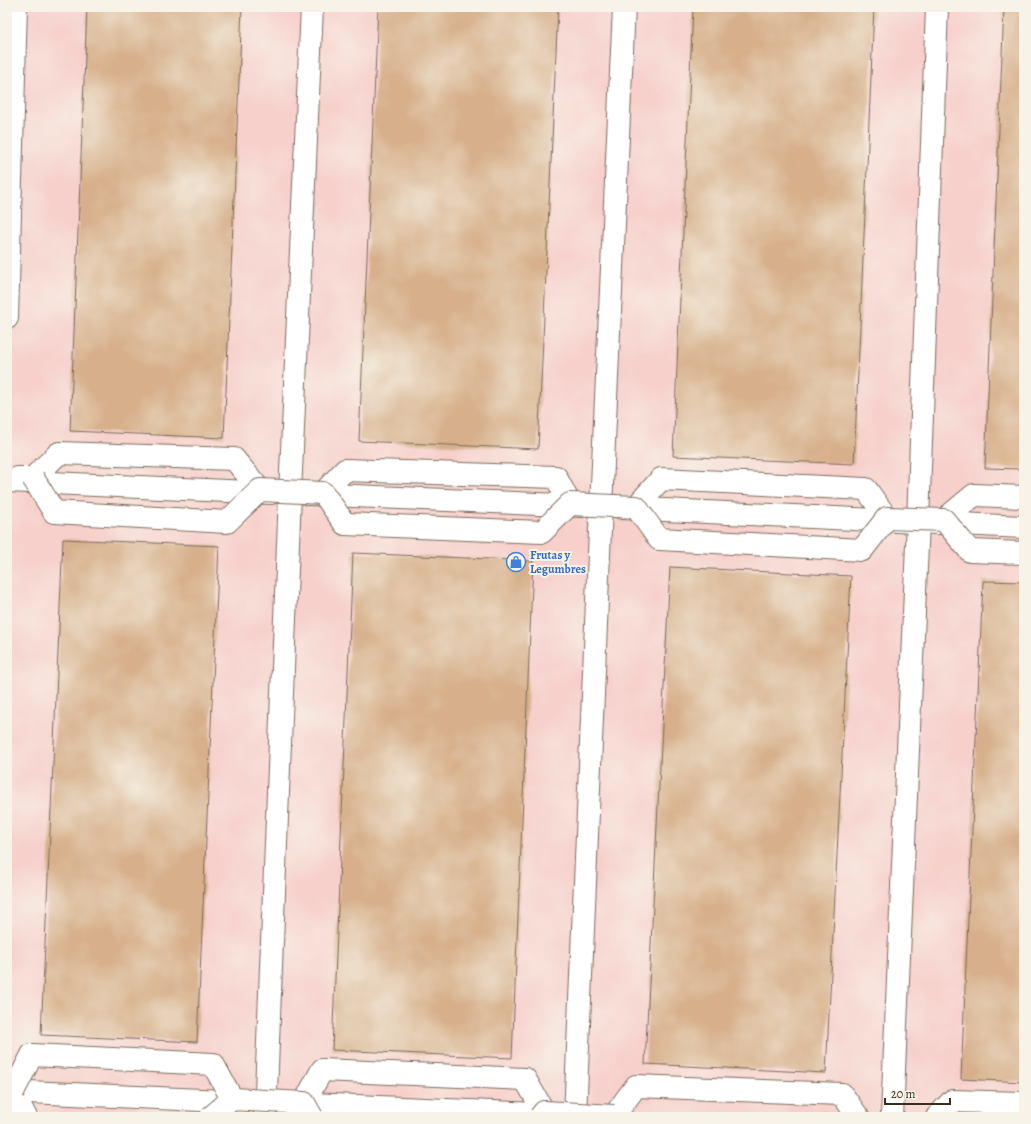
<svg xmlns="http://www.w3.org/2000/svg" width="1031" height="1124" font-family="Alegreya,serif">
<style>
.built{fill:#f7d0cc}
.building{fill:#d7b08b}
.lines{fill:none;stroke-linecap:round;stroke-linejoin:round}
.minor-casing{stroke:#7c6b5c;stroke-width:24}
.minor{stroke:#fff;stroke-width:22}
.minor-bridge-casing{stroke:#7c6b5c;stroke-width:24;stroke-linecap:butt}
.minor-bridge{stroke:#fff;stroke-width:22}
.labels{text-anchor:middle;dominant-baseline:central;stroke-width:4;stroke-linejoin:round;paint-order:stroke}
.shop-label{font-size:12px;font-weight:bold;fill:#366cbe;stroke:#f7f3e8;text-anchor:start}
</style>
<rect width="100%" height="100%" fill="#f7f3e8"/>
<filter id="ink" filterUnits="userSpaceOnUse"><feTurbulence type="fractalNoise" baseFrequency=".025" numOctaves="2"/><feDisplacementMap in="SourceGraphic" scale="8" xChannelSelector="R" yChannelSelector="G"/><feConvolveMatrix kernelMatrix="1 2 1 2 8 2 1 2 1" color-interpolation-filters="sRGB"/></filter>
<filter id="wash" filterUnits="userSpaceOnUse"><feTurbulence type="fractalNoise" baseFrequency=".012" numOctaves="4" result="noise"/><feDisplacementMap in="SourceGraphic" scale="16" xChannelSelector="R" yChannelSelector="G"/><feGaussianBlur stdDeviation="0.9" result="paint"/><feColorMatrix in="noise" values="0 0 0 0 0 0 0 0 0 0 0 0 0 0 0 0 0 1.4 0 .05"/><feComposite in="paint" operator="in"/></filter>
<g filter="url(#wash)">
<rect width="100%" height="100%" fill="#f5e5cf"/>
<rect class="built" x="7" y="7" width="1017" height="1110"/>
<g id="blocks">
<g class="building">
<polygon points="87,7 242,7 224,438 70,431"/>
<polygon points="378,7 558,7 538,449 359,441"/>
<polygon points="693,7 874,7 854,464 673,456"/>
<polygon points="1004,7 1024,7 1024,469 985,468"/>
<polygon points="63,539 219,546 197,1042 41,1035"/>
<polygon points="353,553 533,561 512,1058 332,1050"/>
<polygon points="670,567 851,576 826,1073 645,1064"/>
<polygon points="983,581 1024,582 1024,1082 961,1079"/>
</g>
</g>
</g>
<g filter="url(#ink)">
<use href="#blocks" fill-opacity="0" stroke="#7c6b5c" stroke-width="1"/>
<g class="lines">
<g class="minor-casing">
<g id="minor">
<polyline points="7,318 16,7"/>
<polyline points="18,478 33,478 59,453 234,459 260,490"/>
<polyline points="7,481 272,493"/>
<polyline points="323,493 345,470 556,477 570,504"/>
<polyline points="308,494 583,506"/>
<polyline points="636,507 661,479 866,489 887,518"/>
<polyline points="622,508 1024,527"/>
<polyline points="944,520 974,495 1024,497"/>
<polyline points="7,1091 244,1102"/>
<polyline points="7,1091 13,1092 26,1117"/>
<polyline points="288,1103 560,1115"/>
<polyline points="304,1103 322,1070 525,1079 544,1112"/>
<polyline points="265,1117 290,494 312,7"/>
<polyline points="575,1117 601,507 624,7"/>
<polyline points="615,1117 614,1116 636,1086 842,1094 858,1117"/>
<polyline points="892,1117 918,522 937,7"/>
<polyline points="937,1117 952,1101 1024,1103"/>
</g>
</g>
<use href="#minor" class="minor"/>
<g class="minor-bridge-casing">
<g id="minor-bridge">
<polyline points="33,478 54,512 227,522 260,490 323,493 345,524 542,532 570,504 636,507 659,539 862,550 887,518 944,520 970,551 1024,553"/>
<polyline points="13,1092 32,1055 213,1064 232,1099"/>
<polyline points="211,1117 232,1099 304,1103 312,1117"/>
<polyline points="540,1117 544,1112 614,1116"/>
</g>
</g>
<use href="#minor-bridge" class="minor-bridge"/>
</g>
</g>
<defs>
<g id="shop-ring" transform="scale(1)"><circle r="9.5" fill="#f7f3e8" stroke="#3f7fe0" stroke-width="1.5"/><path d="M-5-2.5h2.3a2.7 3.5 0 0 1 5.4 0H5L5.5 6h-11ZM-1.5-2.5h3a1.5 2.3 0 0 0-3 0Z" fill="#3f7fe0"/></g>
</defs>
<g fill-rule="evenodd">
<use href="#shop-ring" x="516" y="562"/>
</g>
<g class="labels">
<g class="shop-label">
<text x="530" y="555">Frutas y<tspan x="530" dy="14">Legumbres</tspan></text>
</g>
</g>
<rect width="1031" height="1124" fill="none" stroke="#f7f3e8" stroke-width="24"/>
<path d="M885 1098v6h65v-6" fill="none" stroke="#3b2a1e" stroke-width="2"/>
<text x="891" y="1098" font-size="12" fill="#3b2a1e" stroke="#f7f3e8" stroke-width="3" paint-order="stroke">20 m</text>
</svg>
